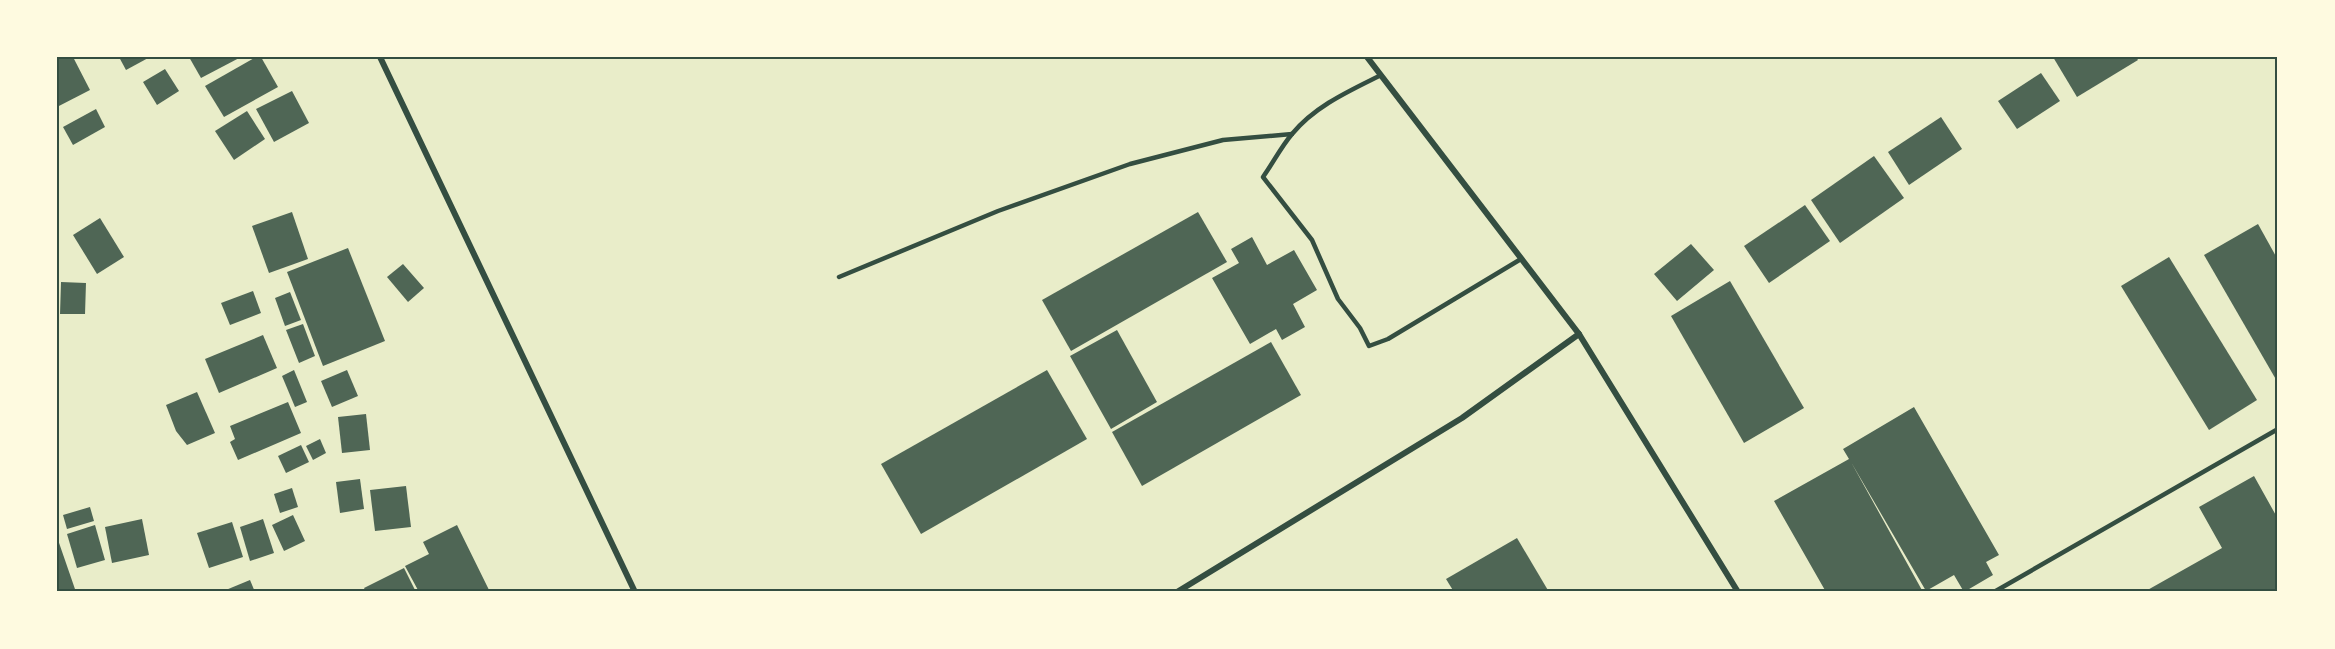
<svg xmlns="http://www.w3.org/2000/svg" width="2335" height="649" font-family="'DM Sans',sans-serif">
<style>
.building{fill:#4f6655}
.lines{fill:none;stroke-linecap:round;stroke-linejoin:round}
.service{stroke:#344e41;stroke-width:4.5}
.minor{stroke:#344e41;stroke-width:6}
.neatline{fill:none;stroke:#344e41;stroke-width:2}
</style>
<rect width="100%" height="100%" fill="#e9edc9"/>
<g class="building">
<polygon points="57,57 73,57 90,90 57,107"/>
<polygon points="119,57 150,57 126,70"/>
<polygon points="189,57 241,57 201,78"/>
<polygon points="256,57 261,57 278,87 224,117 205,86"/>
<polygon points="2053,57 2136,57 2138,60 2077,97"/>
<polygon points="165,69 179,91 157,105 143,82"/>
<polygon points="2041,73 2060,101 2017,129 1998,101"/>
<polygon points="292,91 309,123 274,142 256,109"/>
<polygon points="96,109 105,127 73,145 63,127"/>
<polygon points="247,111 265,139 234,160 215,131"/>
<polygon points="1941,117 1962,149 1909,185 1888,152"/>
<polygon points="1874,156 1904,198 1840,243 1811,200"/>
<polygon points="1805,205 1830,241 1769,283 1744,246"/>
<polygon points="292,212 308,259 269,273 252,226"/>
<polygon points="1198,212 1227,262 1071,351 1042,300"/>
<polygon points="100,218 124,257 97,274 73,235"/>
<polygon points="2258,224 2278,260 2278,383 2204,255"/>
<polygon points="1252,237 1267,265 1294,250 1317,290 1293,304 1305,327 1282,340 1276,329 1250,344 1212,278 1239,263 1231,249"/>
<polygon points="1691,244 1714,270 1677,301 1654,274"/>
<polygon points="348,248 385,341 323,366 287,272"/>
<polygon points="2169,257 2257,400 2209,430 2121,286"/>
<polygon points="403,264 424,288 408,302 387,277"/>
<polygon points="1730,281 1804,408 1744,443 1671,316"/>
<polygon points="61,282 86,283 85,314 60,314"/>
<polygon points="253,291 261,313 230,325 221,303"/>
<polygon points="290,292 301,320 285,326 275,298"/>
<polygon points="303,324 315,356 299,363 286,330"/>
<polygon points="1117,330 1157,402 1111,429 1070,356"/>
<polygon points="263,335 277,368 219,393 205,359"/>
<polygon points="1271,342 1301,395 1142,486 1112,432"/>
<polygon points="294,370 307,402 295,407 282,376"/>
<polygon points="347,370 358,396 332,407 321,381"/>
<polygon points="1047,370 1087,439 921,534 881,464"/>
<polygon points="197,392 215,433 187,445 176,431 166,405"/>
<polygon points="288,402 301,433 238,460 230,442 235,439 230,426"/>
<polygon points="1914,407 1999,555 1986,562 1993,575 1964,592 1954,575 1926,591 1851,462 1923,592 1826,592 1774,501 1849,459 1843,449"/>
<polygon points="366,414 370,450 342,453 338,417"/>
<polygon points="320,439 326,453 313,460 306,446"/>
<polygon points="301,445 309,462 286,473 278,456"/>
<polygon points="2254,476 2278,519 2278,592 2144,592 2222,548 2199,507"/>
<polygon points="360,479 364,509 340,513 336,482"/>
<polygon points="406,486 411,527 375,531 370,490"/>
<polygon points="292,488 298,507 280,513 274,494"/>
<polygon points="90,507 94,521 67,529 63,515"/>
<polygon points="293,515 305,541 284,551 272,525"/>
<polygon points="142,519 149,555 112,563 105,527"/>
<polygon points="263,519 274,553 250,561 240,527"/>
<polygon points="232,522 243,557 209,568 197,533"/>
<polygon points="95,525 105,560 77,568 67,534"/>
<polygon points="457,525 490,592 419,592 405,566 429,554 423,542"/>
<polygon points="57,537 76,592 57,592"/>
<polygon points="1517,538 1549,592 1454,592 1446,579"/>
<polygon points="404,568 416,592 366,592 364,588"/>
<polygon points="250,580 255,592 221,592"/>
</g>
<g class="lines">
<g class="service">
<path d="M1381 75C1349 91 1315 106 1292 134 1281 147 1273 163 1263 177L1312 240 1338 299 1360 328 1369 346 1388 339 1521 259"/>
<polyline points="839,277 998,211 1130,164 1223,140 1292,134"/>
<polyline points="1994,592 2278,429"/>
</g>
<g class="minor">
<polyline points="380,57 635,592"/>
<polyline points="1367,57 1579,334 1738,592"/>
<polyline points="1177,592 1462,418 1579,334"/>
</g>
</g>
<rect width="2335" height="649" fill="none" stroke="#fefae0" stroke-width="117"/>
<rect x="58" y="58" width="2218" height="532" class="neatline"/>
</svg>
